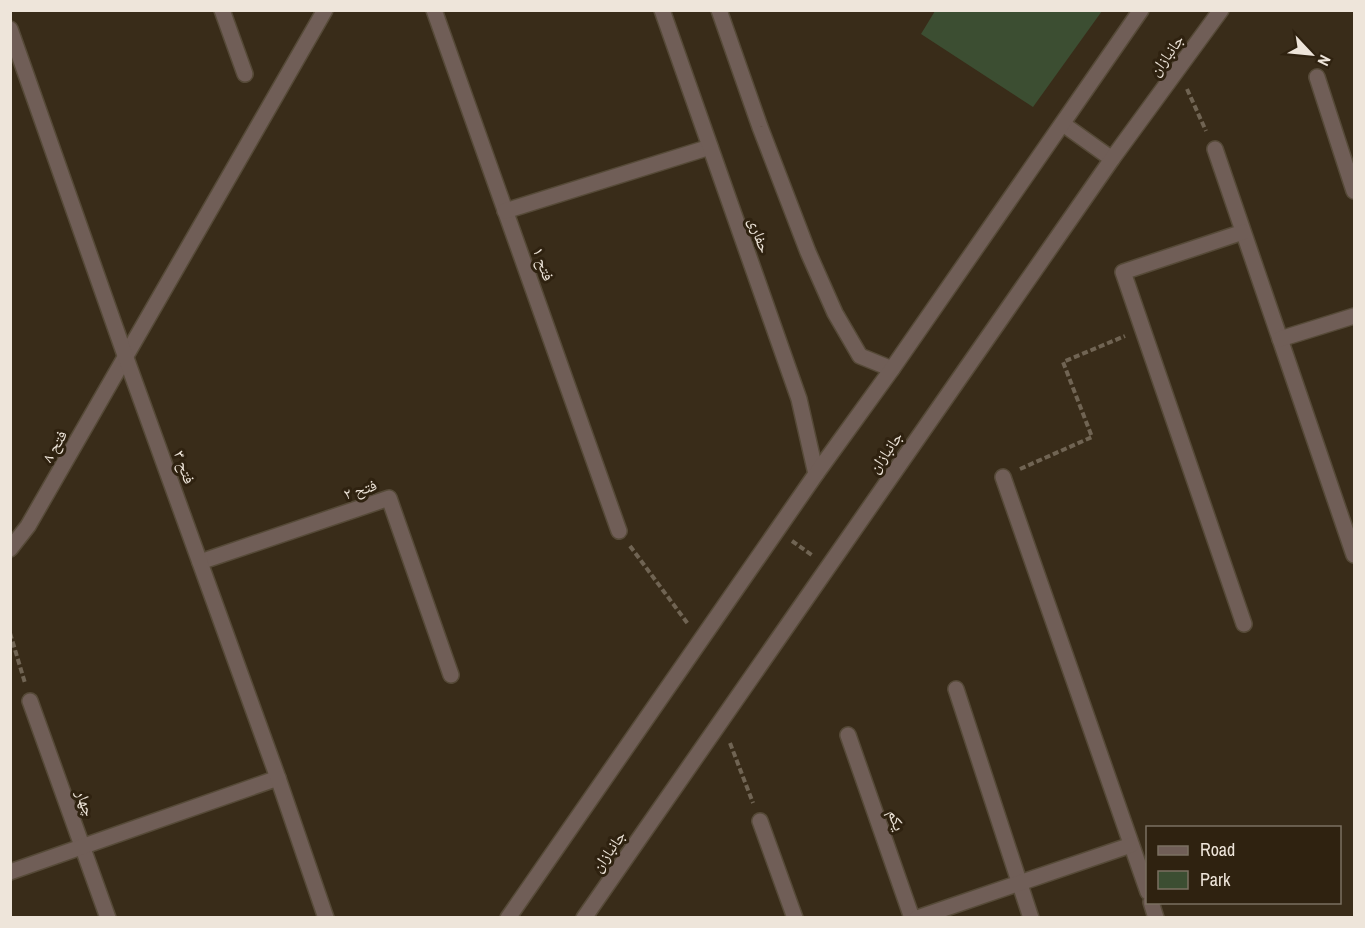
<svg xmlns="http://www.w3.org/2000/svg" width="1365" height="928" font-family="'Archivo Narrow','Noto Naskh Arabic',sans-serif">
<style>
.green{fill:#3c4e32}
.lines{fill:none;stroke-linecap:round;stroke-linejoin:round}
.minor-casing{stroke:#564a38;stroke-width:18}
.tertiary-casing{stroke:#564a38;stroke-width:18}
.path{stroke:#706453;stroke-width:4;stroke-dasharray:6 3;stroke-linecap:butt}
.minor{stroke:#705e57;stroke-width:15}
.tertiary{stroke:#705e57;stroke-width:15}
.labels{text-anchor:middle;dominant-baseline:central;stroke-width:6;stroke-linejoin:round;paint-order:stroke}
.street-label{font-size:16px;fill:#eee5da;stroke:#2f2210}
</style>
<rect width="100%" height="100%" fill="#392c19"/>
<polygon class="green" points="935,11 935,10 1102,11 1033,107 921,34"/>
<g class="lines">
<g class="minor-casing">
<g id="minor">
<polyline points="222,10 245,74"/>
<polyline points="434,10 619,531"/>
<polyline points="1317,77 1354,191"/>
<polyline points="1215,149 1354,555"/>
<polyline points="505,211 710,147"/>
<polyline points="1243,232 1123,272 1244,624"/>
<polyline points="1280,339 1354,316"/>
<polyline points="1003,477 1148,892"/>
<polyline points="10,549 28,526 325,10"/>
<polyline points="200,562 389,498 451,675"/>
<polyline points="956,689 1031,918"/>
<polyline points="30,701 108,918"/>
<polyline points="848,735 912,918"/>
<polyline points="760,821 795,918"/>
<polyline points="10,872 278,778"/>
<polyline points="1151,902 1156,918"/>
<polyline points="917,918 1131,845"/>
</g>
</g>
<g class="tertiary-casing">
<g id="tertiary">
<polyline points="662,10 799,399 816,474"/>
<polyline points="719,10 760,127 808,252 835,313 860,356 892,369"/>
<polyline points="10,29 126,358 278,778 326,918"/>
<polyline points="1063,124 1112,159"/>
<polyline points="508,918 816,474 892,369 1141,10"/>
<polyline points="584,918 1112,159 1221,10"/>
</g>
</g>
<g class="path">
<polyline points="1187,89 1206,131"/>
<polyline points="1020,469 1092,437 1063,362 1125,336"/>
<polyline points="792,541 813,556"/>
<polyline points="630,546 688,624"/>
<polyline points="10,633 25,683"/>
<polyline points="730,743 753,803"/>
</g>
<use href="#minor" class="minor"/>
<use href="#tertiary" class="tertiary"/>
</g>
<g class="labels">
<g class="street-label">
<text transform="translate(1166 55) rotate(-54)">جانبازان</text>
<text transform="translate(760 235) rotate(71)">حفاری</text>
<text transform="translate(544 264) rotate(70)">فتح ۱</text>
<text transform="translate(54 446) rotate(-60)">فتح ۸</text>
<text transform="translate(885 452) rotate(-55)">جانبازان</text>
<text transform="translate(185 467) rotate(70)">فتح ۳</text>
<text transform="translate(360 489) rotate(-18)">فتح ۲</text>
<text transform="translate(86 803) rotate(70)">چهار</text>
<text transform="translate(897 820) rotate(71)">یکم</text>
<text transform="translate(608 851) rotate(-55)">جانبازان</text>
</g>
</g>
<rect width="1365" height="928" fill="none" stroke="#eee5da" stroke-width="24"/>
<rect x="1146" y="826" width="195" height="78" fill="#2f2210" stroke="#7b7061" stroke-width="1.5"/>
<rect x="1158" y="846" width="30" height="9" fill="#705e57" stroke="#7b7061" stroke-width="1.5"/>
<text x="1200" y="856" font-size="18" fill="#eee5da">Road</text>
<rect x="1158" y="871" width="30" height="18" fill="#3c4e32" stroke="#7b7061" stroke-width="1.5"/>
<text x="1200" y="886" font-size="18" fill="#eee5da">Park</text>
<g transform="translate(1311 54) rotate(116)" stroke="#2f2210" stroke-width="4.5" paint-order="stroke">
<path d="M0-4.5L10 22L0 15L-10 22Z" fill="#eee5da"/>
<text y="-9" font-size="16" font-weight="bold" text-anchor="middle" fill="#eee5da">N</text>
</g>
</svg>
